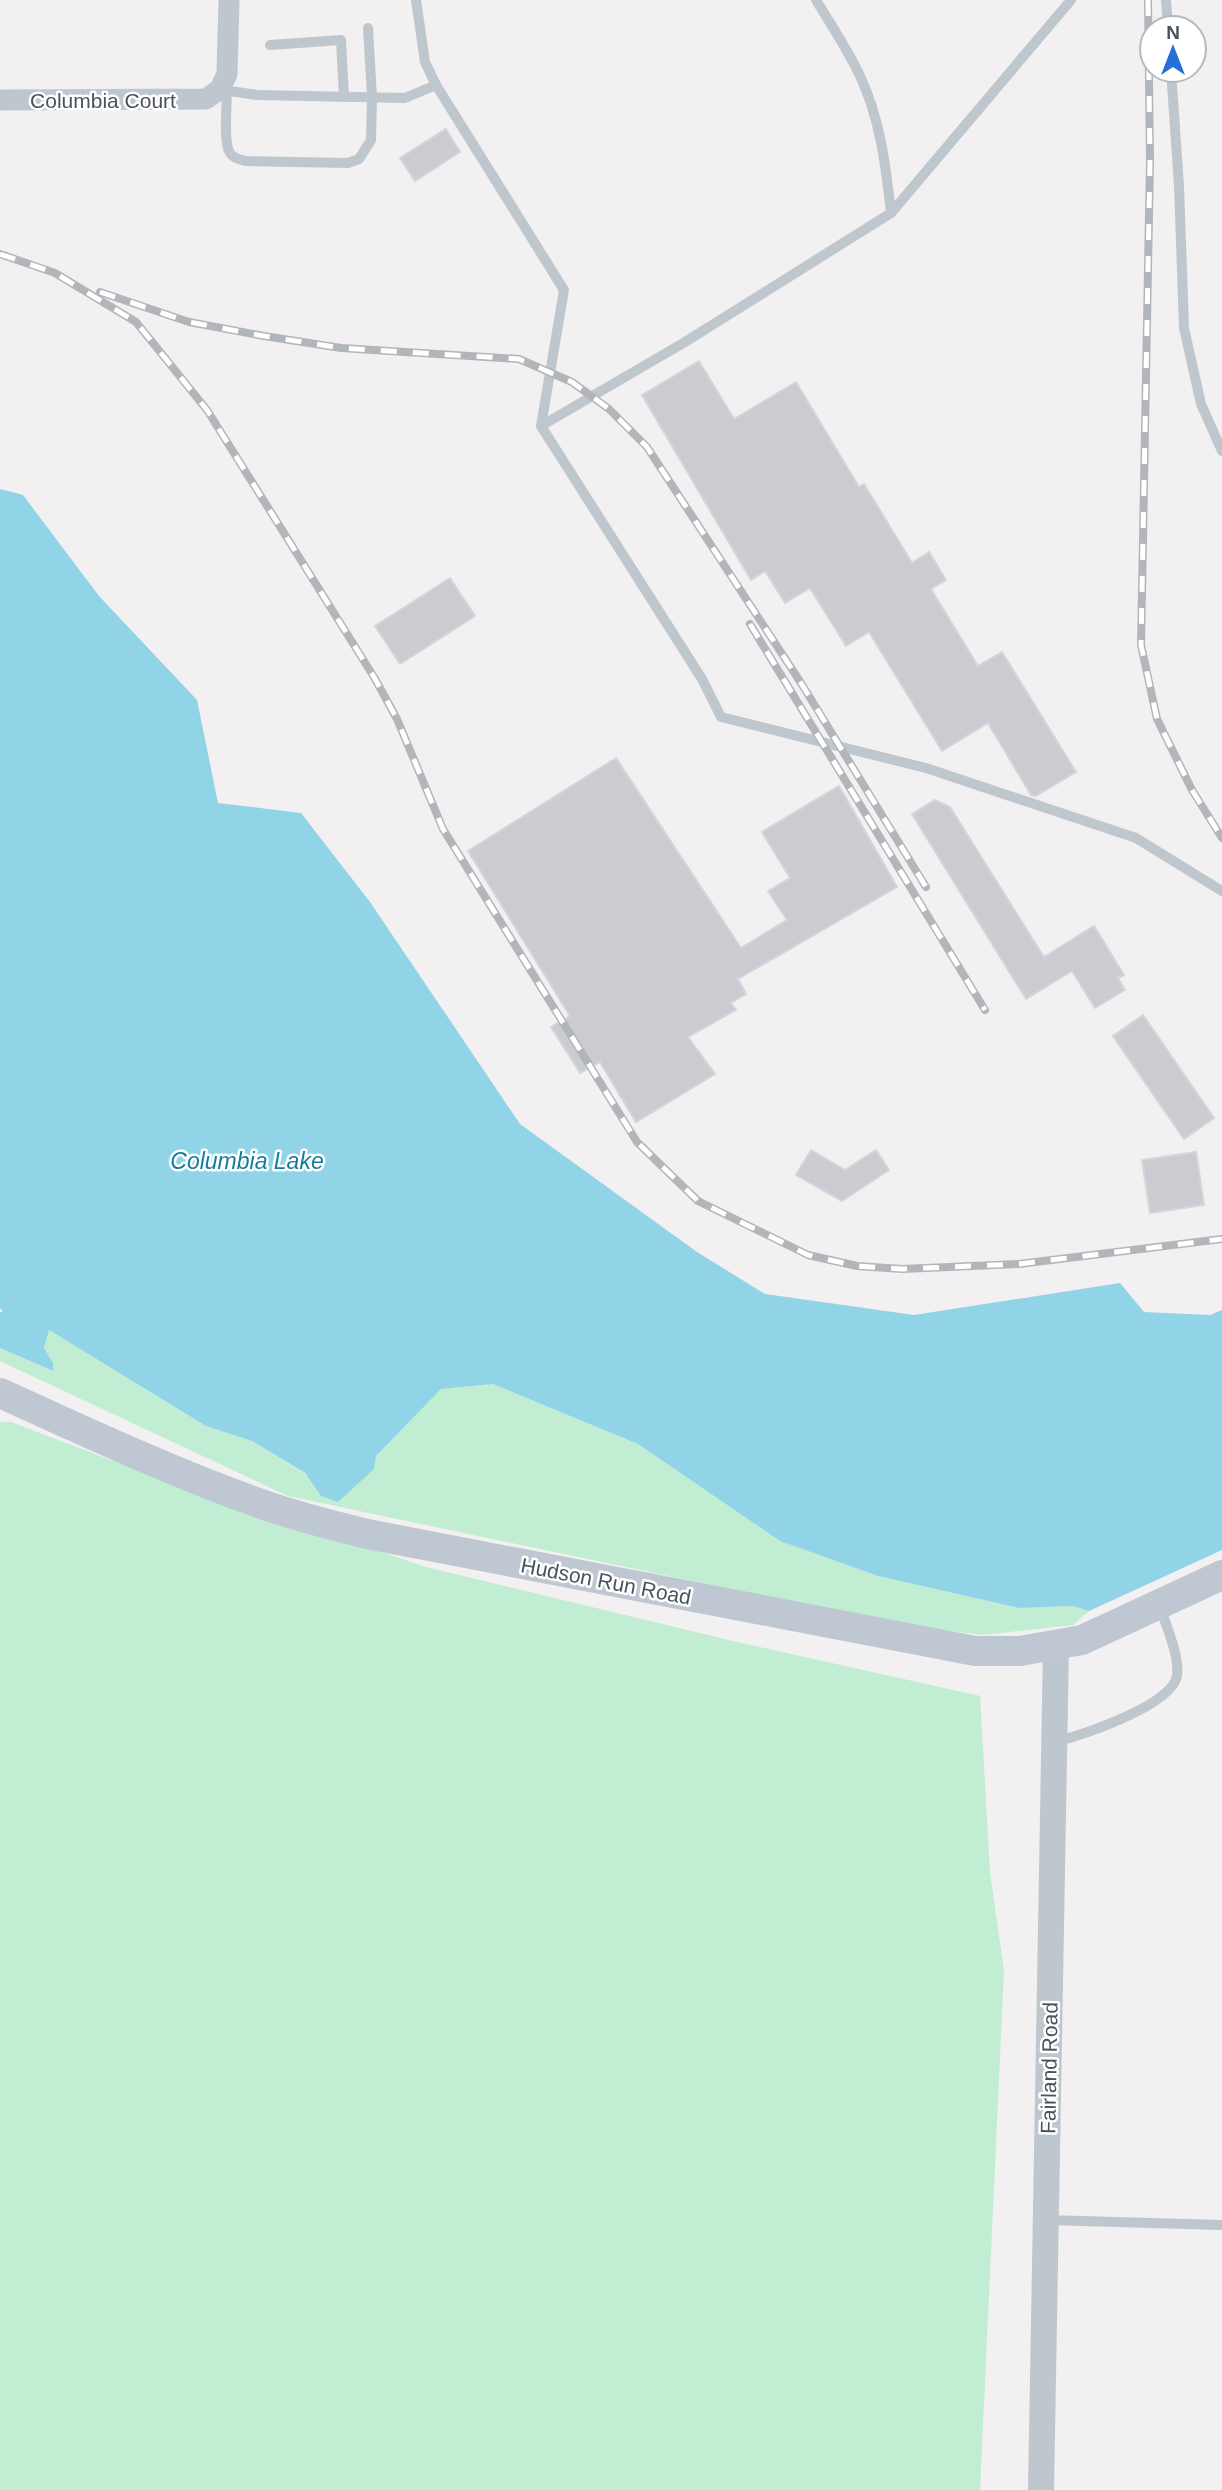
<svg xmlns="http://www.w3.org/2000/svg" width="1222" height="2490" font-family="Arial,sans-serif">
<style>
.green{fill:#c1edd3}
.water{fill:#91d3e7}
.building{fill:#caccd2;stroke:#d4d6db;stroke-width:2}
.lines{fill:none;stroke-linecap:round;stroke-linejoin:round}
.service{stroke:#bfc7ce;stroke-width:10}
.minor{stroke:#bfc7ce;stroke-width:21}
.tertiary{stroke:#bfc7ce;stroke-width:26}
.secondary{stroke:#bfc8d2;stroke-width:30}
.rail-casing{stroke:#b2b5ba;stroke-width:8}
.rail{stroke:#fff;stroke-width:5;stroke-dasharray:16;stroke-linecap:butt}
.labels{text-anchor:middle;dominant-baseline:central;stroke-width:5;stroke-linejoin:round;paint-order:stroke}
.street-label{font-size:21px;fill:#49535c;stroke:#fff}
.water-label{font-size:23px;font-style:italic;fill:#157c9c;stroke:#fff}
</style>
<rect width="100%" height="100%" fill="#f2f0f0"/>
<g class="green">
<polygon points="49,1330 206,1426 252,1441 305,1474 321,1496 376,1456 441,1389 493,1384 638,1444 780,1541 878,1576 1019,1608 1073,1606 1089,1611 1073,1625 983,1635 902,1625 288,1496 0,1361 0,1348 52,1371 53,1363 44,1348"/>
<polygon points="0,1422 11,1422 153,1476 426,1567 733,1641 980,1696 990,1873 1004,1971 980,2490 0,2490"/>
</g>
<polygon class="water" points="0,489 23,495 99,596 197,700 218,803 301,813 370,902 520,1124 697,1252 765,1294 914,1315 1120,1283 1144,1312 1210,1315 1222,1310 1222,1550 1089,1611 1073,1606 1019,1608 878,1576 780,1541 638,1444 493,1384 441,1389 376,1456 374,1469 338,1502 321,1496 305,1473 252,1441 206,1426 49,1330 44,1348 53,1363 53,1371 0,1348 0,1312 3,1312 0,1308"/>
<g class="building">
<polygon points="446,129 460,152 415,181 400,158"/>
<polygon points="699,361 734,419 796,382 859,487 864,484 912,563 929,552 946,580 931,589 978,666 1002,652 1076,772 1036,796 1031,795 988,723 942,751 869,632 846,646 810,588 785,603 765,571 751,580 642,395"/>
<polygon points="450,578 475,616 400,664 375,626"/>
<polygon points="616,758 741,948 787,920 768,891 790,878 762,832 839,786 897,887 738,979 746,994 731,1003 736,1010 688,1037 715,1074 636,1122 600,1062 580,1073 551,1027 570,1016 468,851"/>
<polygon points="935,800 950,807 1044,957 1094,926 1124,975 1118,978 1125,990 1095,1008 1072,971 1026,999 912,814"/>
<polygon points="1143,1015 1214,1118 1184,1139 1113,1036"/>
<polygon points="811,1150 845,1170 876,1150 889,1170 842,1201 796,1175"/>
<polygon points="1196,1152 1204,1205 1150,1213 1142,1160"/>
</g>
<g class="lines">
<g class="service">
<polyline points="416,0 425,62 436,85 564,290 541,426 702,679 721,717 926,768 1136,838 1222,891"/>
<path d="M816 0C831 25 848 50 860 76 880 118 886 167 891 213"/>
<polyline points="1166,0 1168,28"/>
<polyline points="270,45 341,40 344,97"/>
<polyline points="1171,70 1179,186 1184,328 1201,404 1222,451"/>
<polyline points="223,90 257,95 405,98 436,85"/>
<path d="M227 90C227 104 223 143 230 153 233 158 239 159 245 161L348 163 359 159 371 140 372 97 368 28"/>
<polyline points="541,426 685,342 891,213 1071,0"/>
<path d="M1055 1742C1082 1735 1171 1706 1177 1676 1180 1657 1166 1625 1160 1607"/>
<polyline points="1046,2220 1222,2225"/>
</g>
<polyline class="minor" points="0,100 206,99 220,89 227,74 229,0"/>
<polyline class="tertiary" points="1041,2490 1056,1646"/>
<path class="secondary" d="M0 1393C84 1431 167 1470 253 1501 290 1515 328 1524 367 1534L975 1651H1020L1082 1640 1222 1575"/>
<g class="rail-casing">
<g id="rail">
<polyline points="1148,0 1150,162 1141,645 1157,719 1192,790 1222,838"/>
<polyline points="0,254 55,273 136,322 207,410 374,677 397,719 443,829 637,1142 698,1201 808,1255 857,1266 902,1269 1019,1264 1222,1239"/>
<polyline points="100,292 189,322 264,336 341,348 519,359 572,382 609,409 647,447 801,683 926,887"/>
<polyline points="750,624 985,1010"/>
</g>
</g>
<use href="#rail" class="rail"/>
</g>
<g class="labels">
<g class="street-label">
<text x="103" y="100">Columbia Court</text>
<text transform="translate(606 1581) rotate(11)">Hudson Run Road</text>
<text transform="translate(1049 2068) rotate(-89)">Fairland Road</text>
</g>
<g class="water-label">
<text x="247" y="1161">Columbia Lake</text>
</g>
</g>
<g transform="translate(1173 49)"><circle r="33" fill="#ffffff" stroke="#b6babe" stroke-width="2"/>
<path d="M0-5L12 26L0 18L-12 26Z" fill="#246fd8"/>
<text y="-10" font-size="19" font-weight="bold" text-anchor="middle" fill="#49535c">N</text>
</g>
</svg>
